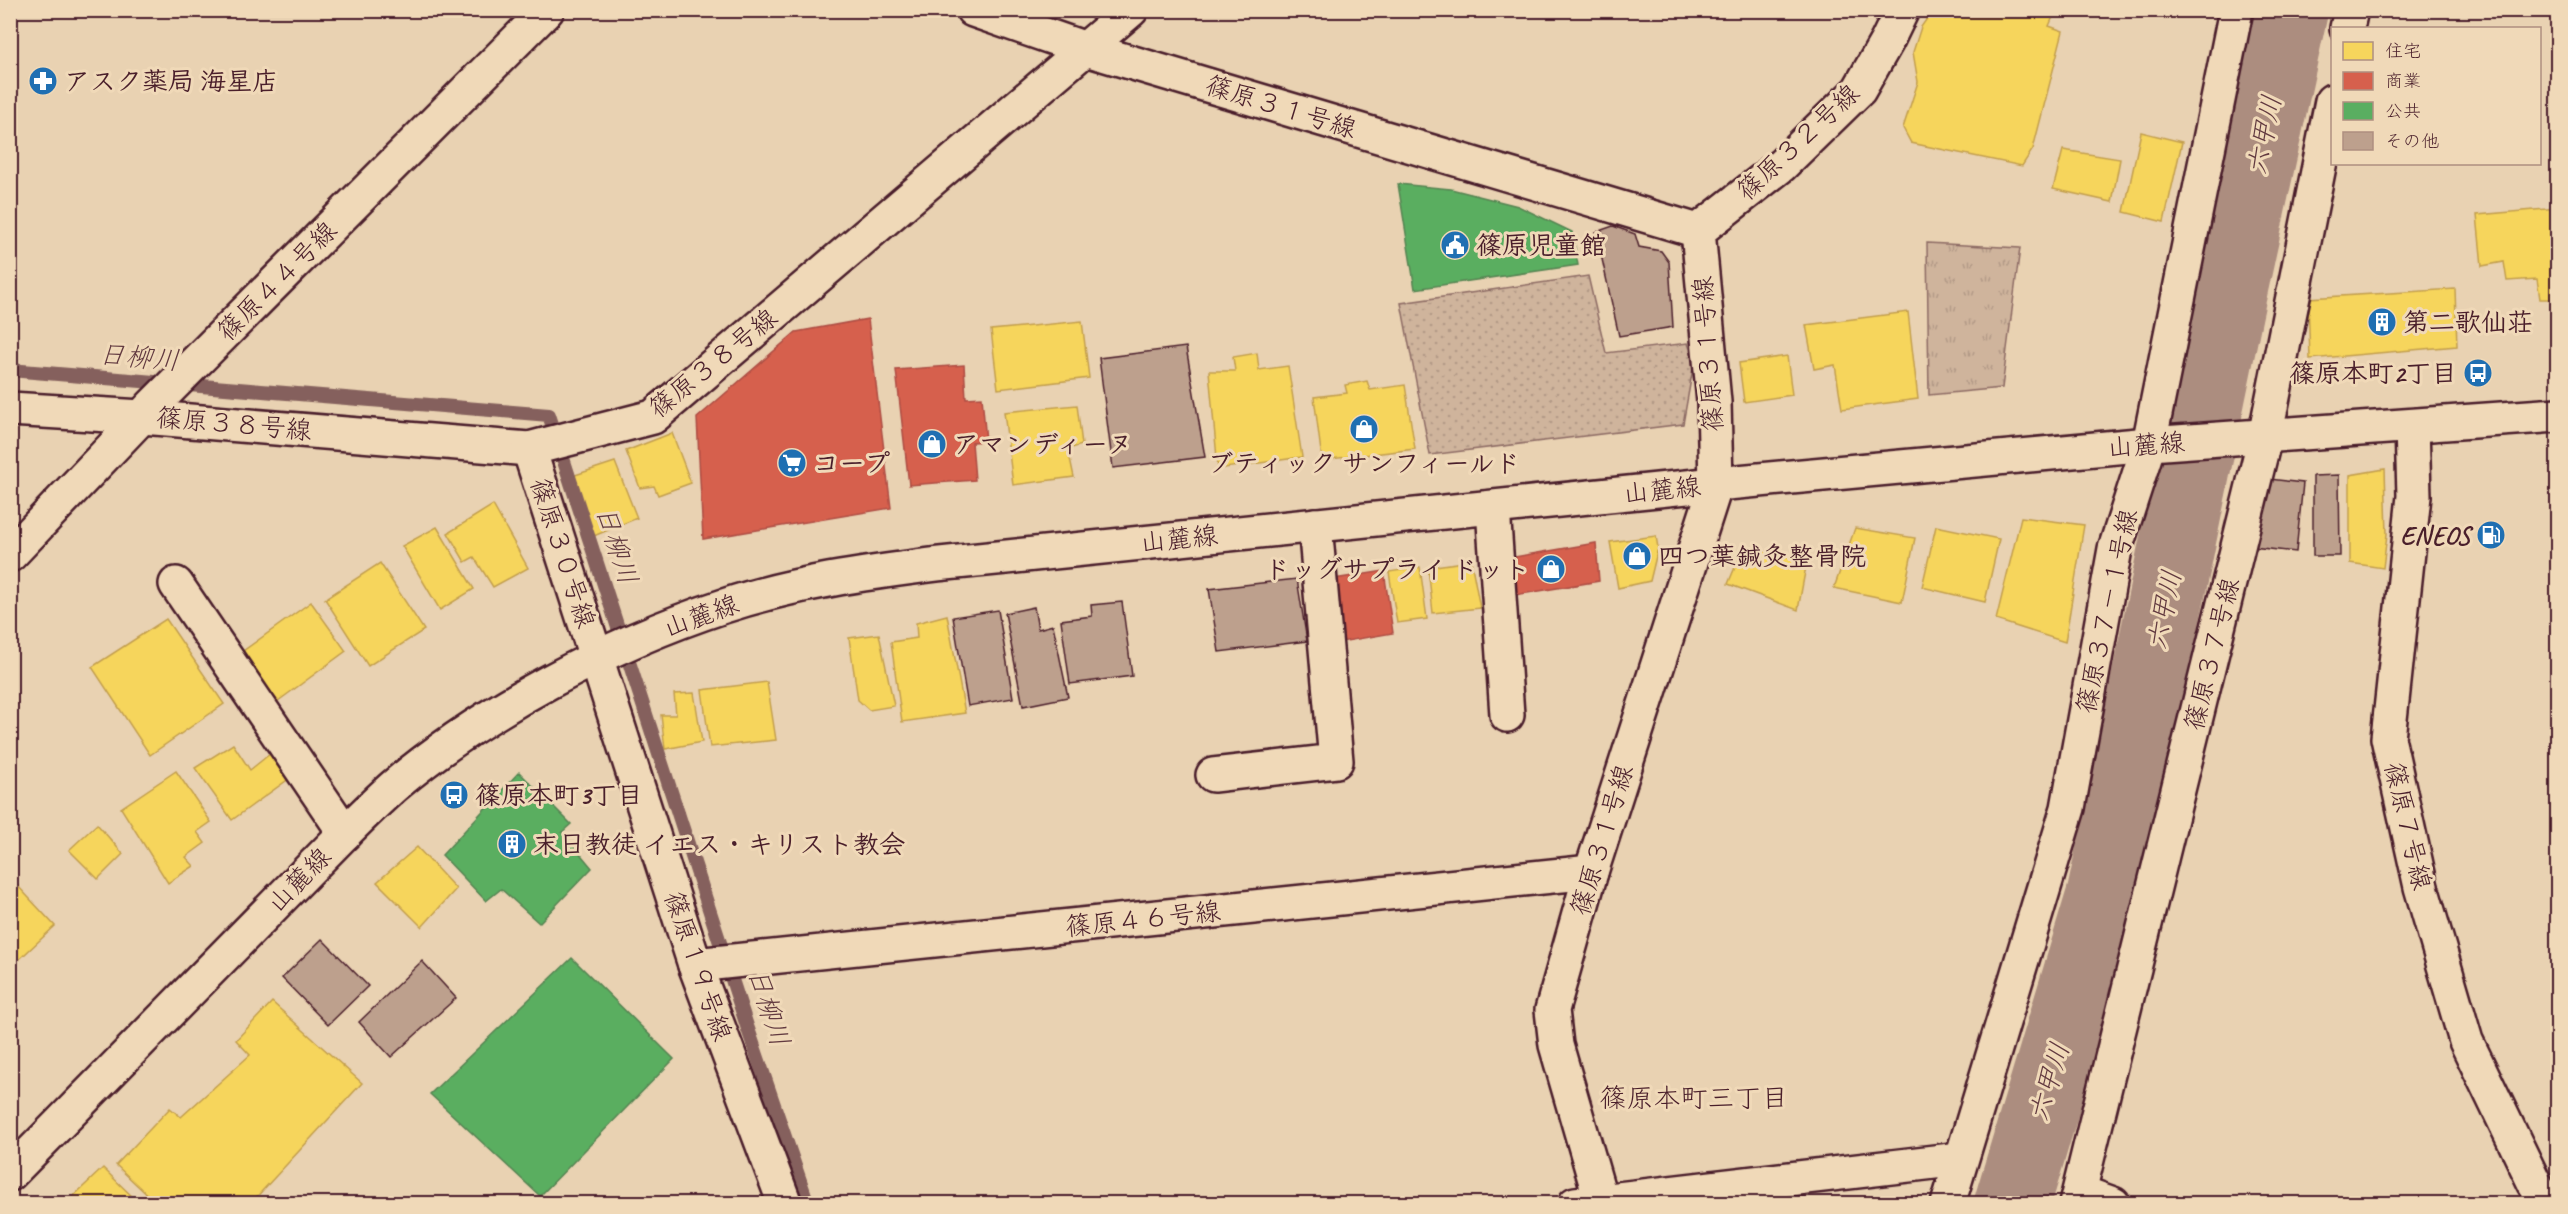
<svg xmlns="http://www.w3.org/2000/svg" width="2568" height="1214" font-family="Caveat,'Klee One',sans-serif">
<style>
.grass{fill:url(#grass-tufts);stroke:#8c6a64;stroke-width:1.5}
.park{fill:url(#park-dots);stroke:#8c6a64;stroke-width:1.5}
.homes{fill:#f6d55c;stroke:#c29e4d;stroke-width:1.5}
.shops{fill:#d6604d;stroke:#ac4c43;stroke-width:1.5}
.public{fill:#5aae61;stroke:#558351;stroke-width:1.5}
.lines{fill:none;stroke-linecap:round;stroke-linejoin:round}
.stream{stroke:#85615d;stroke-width:14}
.river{stroke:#ac8d7f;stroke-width:76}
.building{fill:#bda08d;stroke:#4a1f2b;stroke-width:1.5}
.minor-casing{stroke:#4a1f2b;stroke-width:38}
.major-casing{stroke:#4a1f2b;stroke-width:38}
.minor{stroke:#f0d9b8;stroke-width:33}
.major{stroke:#f0d9b8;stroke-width:33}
.labels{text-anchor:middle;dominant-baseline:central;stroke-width:6;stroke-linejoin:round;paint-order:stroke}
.poi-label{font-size:26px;font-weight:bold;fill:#4a1f2b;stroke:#f0d9b8;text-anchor:start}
.street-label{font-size:26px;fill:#4a1f2b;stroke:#f0d9b8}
.water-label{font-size:27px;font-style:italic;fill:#623a40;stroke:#f0d9b8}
.neighbourhood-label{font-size:27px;fill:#4a1f2b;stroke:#f0d9b8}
</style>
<defs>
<pattern id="grass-tufts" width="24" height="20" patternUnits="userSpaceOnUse" patternTransform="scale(1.5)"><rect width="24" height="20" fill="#cfb49c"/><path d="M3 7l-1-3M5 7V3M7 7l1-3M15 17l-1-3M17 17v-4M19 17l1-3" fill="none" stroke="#b39a87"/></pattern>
<pattern id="park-dots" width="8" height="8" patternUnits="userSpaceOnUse" patternTransform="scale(1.5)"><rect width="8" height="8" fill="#cfb49c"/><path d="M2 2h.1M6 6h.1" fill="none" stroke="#b39a87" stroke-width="1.8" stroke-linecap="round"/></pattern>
</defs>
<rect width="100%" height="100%" fill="#e9d2b2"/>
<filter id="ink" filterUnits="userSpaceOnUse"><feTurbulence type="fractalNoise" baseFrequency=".0167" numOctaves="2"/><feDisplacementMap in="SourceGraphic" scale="12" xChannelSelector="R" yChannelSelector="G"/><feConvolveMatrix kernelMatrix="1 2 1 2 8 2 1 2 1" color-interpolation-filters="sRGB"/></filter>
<g filter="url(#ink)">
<polygon class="grass" points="1927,243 2020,248 2002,388 1929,395"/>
<polygon class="park" points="1588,276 1606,353 1688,343 1694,362 1683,424 1430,455 1401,303"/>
<g class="homes">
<polygon points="1933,10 2046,10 2055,12 2049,26 2063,31 2033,149 2022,166 1911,143 1903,128 1918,82 1913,52 1921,27"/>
<polygon points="2141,132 2182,142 2164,222 2124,212"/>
<polygon points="2063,150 2120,159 2112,202 2053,189"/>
<polygon points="2558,208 2558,299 2540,299 2537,279 2507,281 2504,262 2482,266 2477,215"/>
<polygon points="2455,289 2457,346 2310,359 2308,298"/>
<polygon points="1908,312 1918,399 1842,409 1835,365 1814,369 1806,325"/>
<polygon points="1082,321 1089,378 998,389 991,330"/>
<polygon points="1257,353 1259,370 1288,366 1302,457 1218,469 1209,371 1235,371 1233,357"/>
<polygon points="1787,356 1792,395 1744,402 1739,363"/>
<polygon points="1367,381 1370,390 1405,385 1415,449 1322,460 1314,397 1347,393 1345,385"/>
<polygon points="1077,405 1082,445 1068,449 1074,477 1013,485 1004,412"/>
<polygon points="672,433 691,483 658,495 654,486 640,488 626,451"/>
<polygon points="615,462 637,518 589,538 569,477"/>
<polygon points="2385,469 2387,534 2383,568 2350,563 2350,475"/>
<polygon points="493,505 528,568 493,587 474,557 465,562 448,533"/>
<polygon points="2021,517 2084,525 2065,642 1996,620"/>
<polygon points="1936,526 1999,539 1985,602 1922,587"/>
<polygon points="437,527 474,589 440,610 402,546"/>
<polygon points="1855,528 1915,538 1902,602 1834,588"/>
<polygon points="1656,536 1658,548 1650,581 1618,588 1610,542"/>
<polygon points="1744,546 1807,561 1798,610 1728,584"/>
<polygon points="1471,561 1480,608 1433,613 1428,567"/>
<polygon points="380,563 424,630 368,666 325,599"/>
<polygon points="1420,567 1427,619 1397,623 1389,572"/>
<polygon points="311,602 346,651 274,704 243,651"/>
<polygon points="947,615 965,713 902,722 891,642 917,638 916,623"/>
<polygon points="166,619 224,704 150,755 92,667"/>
<polygon points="879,634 894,706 869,710 858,700 849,638"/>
<polygon points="767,682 776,740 710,747 702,690"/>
<polygon points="694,693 702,742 665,749 661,715 676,715 674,694"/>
<polygon points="233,744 250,770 271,753 290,778 232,820 195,768"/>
<polygon points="176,771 211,822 197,832 205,843 186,857 194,866 168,883 121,808"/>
<polygon points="97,824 123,854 98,879 69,850"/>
<polygon points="417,847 456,889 422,927 377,882"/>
<polygon points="16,884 55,926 10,968 10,889"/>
<polygon points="272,1002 362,1083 250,1204 157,1204 116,1165 170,1108 181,1117 250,1055 236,1040"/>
<polygon points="103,1168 140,1204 65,1204"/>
</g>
<g class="shops">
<polygon points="868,319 891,508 703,539 697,418 796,332"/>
<polygon points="964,365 966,398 982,397 986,441 972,442 975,480 909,485 896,370"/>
<polygon points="1596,543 1599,581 1509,596 1503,559"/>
<polygon points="1384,571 1393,633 1335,643 1328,580"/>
</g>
<g class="public">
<polygon points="1398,184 1451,189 1518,206 1572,232 1578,265 1415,289"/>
<polygon points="519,772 571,824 562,832 592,868 539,923 501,889 486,901 442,855"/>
<polygon points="572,958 674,1059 540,1196 430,1094"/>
</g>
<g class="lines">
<polyline class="stream" points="10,370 549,415 747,1026 808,1204"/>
<polyline class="river" points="2012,1204 2105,894 2228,297 2290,10"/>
</g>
<g class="building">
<polygon points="1613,226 1635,234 1639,247 1661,251 1669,262 1673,327 1619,336 1596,232"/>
<polygon points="1186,347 1205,457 1113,468 1099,358"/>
<polygon points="2339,475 2340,556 2313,556 2313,476"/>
<polygon points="2261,478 2303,483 2296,552 2253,547"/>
<polygon points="1297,579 1307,641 1219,652 1209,589"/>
<polygon points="1122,602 1132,676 1070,684 1061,620 1092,616 1091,605"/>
<polygon points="1034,607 1038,629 1053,625 1068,697 1023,706 1005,613"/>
<polygon points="998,610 1013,698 968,706 953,617"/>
<polygon points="322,939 368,986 328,1025 282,978"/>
<polygon points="422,961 456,998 391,1057 359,1022"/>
</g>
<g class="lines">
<g class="minor-casing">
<g id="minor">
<polyline points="973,10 1086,49 1698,231"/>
<polyline points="2347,28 2351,10"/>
<polyline points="1698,231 1782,165 1859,90 1887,41 1902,10"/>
<polyline points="10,409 142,417 529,449 653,417 1131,10"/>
<polyline points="2412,426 2414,496 2388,738 2421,887 2466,1041 2534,1182 2547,1204"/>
<polyline points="529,449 695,965 785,1204"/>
<polyline points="1493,508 1507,715"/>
<polyline points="10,555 151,407 547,10"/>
<polyline points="176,584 345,833"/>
<polyline points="1213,775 1336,761 1315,525"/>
<polyline points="695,965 1591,872"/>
<polyline points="2080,1192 2113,1204"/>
<polyline points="1575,1204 1960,1159"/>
<polyline points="1602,1204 1556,1045 1552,1010 1591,872 1716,484 1714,402 1698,231"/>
<polyline points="1948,1204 2068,808 2115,549 2149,444 2236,10"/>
<polyline points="2076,1204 2265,437 2332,101"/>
</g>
</g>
<g class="major-casing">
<path id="major" d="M10 1174 345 833C361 817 377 801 394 786 485 709 611 643 724 606 793 583 866 573 938 564L1716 484 2149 444 2558 415"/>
</g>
<use href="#minor" class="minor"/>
<use href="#major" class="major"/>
</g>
</g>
<defs>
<g id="pharmacy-disc" transform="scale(1.5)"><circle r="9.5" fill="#1f6fb2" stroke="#f0d9b8"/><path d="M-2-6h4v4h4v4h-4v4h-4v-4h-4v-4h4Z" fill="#fff"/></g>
<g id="civic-disc" transform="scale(1.5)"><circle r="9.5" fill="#1f6fb2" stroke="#f0d9b8"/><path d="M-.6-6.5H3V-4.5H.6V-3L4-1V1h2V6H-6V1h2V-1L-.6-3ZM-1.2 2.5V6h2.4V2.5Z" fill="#fff"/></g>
<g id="building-disc" transform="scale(1.5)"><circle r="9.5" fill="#1f6fb2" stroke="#f0d9b8"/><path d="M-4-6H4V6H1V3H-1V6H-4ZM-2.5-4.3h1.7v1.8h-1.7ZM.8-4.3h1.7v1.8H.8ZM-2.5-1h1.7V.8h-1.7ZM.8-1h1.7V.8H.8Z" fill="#fff"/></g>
<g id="bus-disc" transform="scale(1.5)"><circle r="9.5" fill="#1f6fb2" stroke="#f0d9b8"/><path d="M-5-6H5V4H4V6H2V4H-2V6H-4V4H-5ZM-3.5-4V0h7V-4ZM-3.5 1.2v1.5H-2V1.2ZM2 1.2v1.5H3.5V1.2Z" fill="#fff"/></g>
<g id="shop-disc" transform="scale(1.5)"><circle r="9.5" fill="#1f6fb2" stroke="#f0d9b8"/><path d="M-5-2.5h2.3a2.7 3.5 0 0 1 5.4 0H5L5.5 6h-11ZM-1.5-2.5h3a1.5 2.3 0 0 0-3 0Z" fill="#fff"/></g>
<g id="supermarket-disc" transform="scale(1.5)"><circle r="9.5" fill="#1f6fb2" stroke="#f0d9b8"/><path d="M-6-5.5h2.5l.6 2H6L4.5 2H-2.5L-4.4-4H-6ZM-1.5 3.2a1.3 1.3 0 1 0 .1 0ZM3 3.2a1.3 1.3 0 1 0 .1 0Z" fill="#fff"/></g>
<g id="fuel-disc" transform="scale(1.5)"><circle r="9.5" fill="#1f6fb2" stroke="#f0d9b8"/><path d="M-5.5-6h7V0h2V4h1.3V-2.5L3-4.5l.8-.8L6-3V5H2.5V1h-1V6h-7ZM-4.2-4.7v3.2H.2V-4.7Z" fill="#fff"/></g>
</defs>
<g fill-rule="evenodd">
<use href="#pharmacy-disc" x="43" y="81"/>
<use href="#civic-disc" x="1455" y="245"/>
<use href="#building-disc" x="2382" y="322"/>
<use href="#bus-disc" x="2478" y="373"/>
<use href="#shop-disc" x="1364" y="429"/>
<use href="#shop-disc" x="932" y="444"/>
<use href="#supermarket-disc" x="792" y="463"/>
<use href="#fuel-disc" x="2491" y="535"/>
<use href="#shop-disc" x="1637" y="556"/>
<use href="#shop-disc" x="1551" y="569"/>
<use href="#bus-disc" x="454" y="795"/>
<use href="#building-disc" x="512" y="844"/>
</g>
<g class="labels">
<g class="poi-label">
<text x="64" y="81">アスク薬局 海星店</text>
<text x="1476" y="245">篠原児童館</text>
<text x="2403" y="322">第二歌仙荘</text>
<text x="2457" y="373" text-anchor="end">篠原本町2丁目</text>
<text x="953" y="444">アマンディーヌ</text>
<text x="813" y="463">コープ</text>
<text x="1364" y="463" text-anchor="middle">ブティック サンフィールド</text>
<text x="2470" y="535" text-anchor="end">ENEOS</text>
<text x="1658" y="556">四つ葉鍼灸整骨院</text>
<text x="1530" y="569" text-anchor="end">ドッグサプライ ドット</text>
<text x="475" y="795">篠原本町3丁目</text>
<text x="533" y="844">末日教徒 イエス・キリスト教会</text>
</g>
<g class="street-label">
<text transform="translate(1281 107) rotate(17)">篠原３１号線</text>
<text transform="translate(1798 142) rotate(-43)">篠原３２号線</text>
<text transform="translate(277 281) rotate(-45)">篠原４４号線</text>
<text transform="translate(1708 354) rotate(-94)">篠原３１号線</text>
<text transform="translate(713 363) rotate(-39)">篠原３８号線</text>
<text transform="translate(234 424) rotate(5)">篠原３８号線</text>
<text transform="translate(2146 445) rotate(-4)">山麓線</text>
<text transform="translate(1662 490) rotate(-6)">山麓線</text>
<text transform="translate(1179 539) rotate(-6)">山麓線</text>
<text transform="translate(563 553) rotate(72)">篠原３０号線</text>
<text transform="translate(2107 611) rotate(-78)">篠原３７－１号線</text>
<text transform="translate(701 616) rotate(-20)">山麓線</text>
<text transform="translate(2212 654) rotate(-76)">篠原３７号線</text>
<text transform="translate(2408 826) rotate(77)">篠原７号線</text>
<text transform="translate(1602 840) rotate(-73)">篠原３１号線</text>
<text transform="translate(299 880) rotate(-46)">山麓線</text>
<text transform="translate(1143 919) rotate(-6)">篠原４６号線</text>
<text transform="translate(698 966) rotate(71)">篠原１９号線</text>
</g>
<g class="water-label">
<text transform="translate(2264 135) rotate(-78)">六甲川</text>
<text transform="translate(139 357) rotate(5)">日柳川</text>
<text transform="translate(617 545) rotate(72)">日柳川</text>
<text transform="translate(2164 610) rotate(-78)">六甲川</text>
<text transform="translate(769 1007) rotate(72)">日柳川</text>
<text transform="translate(2049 1082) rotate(-73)">六甲川</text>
</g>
<g class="neighbourhood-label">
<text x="1694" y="1098">篠原本町三丁目</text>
</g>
</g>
<rect width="2568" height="1214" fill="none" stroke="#f0d9b8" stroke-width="36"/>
<rect x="18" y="18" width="2532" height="1178" fill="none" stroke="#4a1f2b" stroke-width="2" filter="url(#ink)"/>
<rect x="2331" y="27" width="210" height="138" fill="#f0d9b8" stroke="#ae8f80" stroke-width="1.5"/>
<rect x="2343" y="42" width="30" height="18" fill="#f6d55c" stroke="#ae8f80" stroke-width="1.5"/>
<text x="2385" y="57" font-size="18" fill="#4a1f2b">住宅</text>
<rect x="2343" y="72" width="30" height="18" fill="#d6604d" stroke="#ae8f80" stroke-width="1.5"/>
<text x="2385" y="87" font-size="18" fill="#4a1f2b">商業</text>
<rect x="2343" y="102" width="30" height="18" fill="#5aae61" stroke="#ae8f80" stroke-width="1.5"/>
<text x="2385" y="117" font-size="18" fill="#4a1f2b">公共</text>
<rect x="2343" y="132" width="30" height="18" fill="#bda08d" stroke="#ae8f80" stroke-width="1.5"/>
<text x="2385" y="147" font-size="18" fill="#4a1f2b">その他</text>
</svg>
